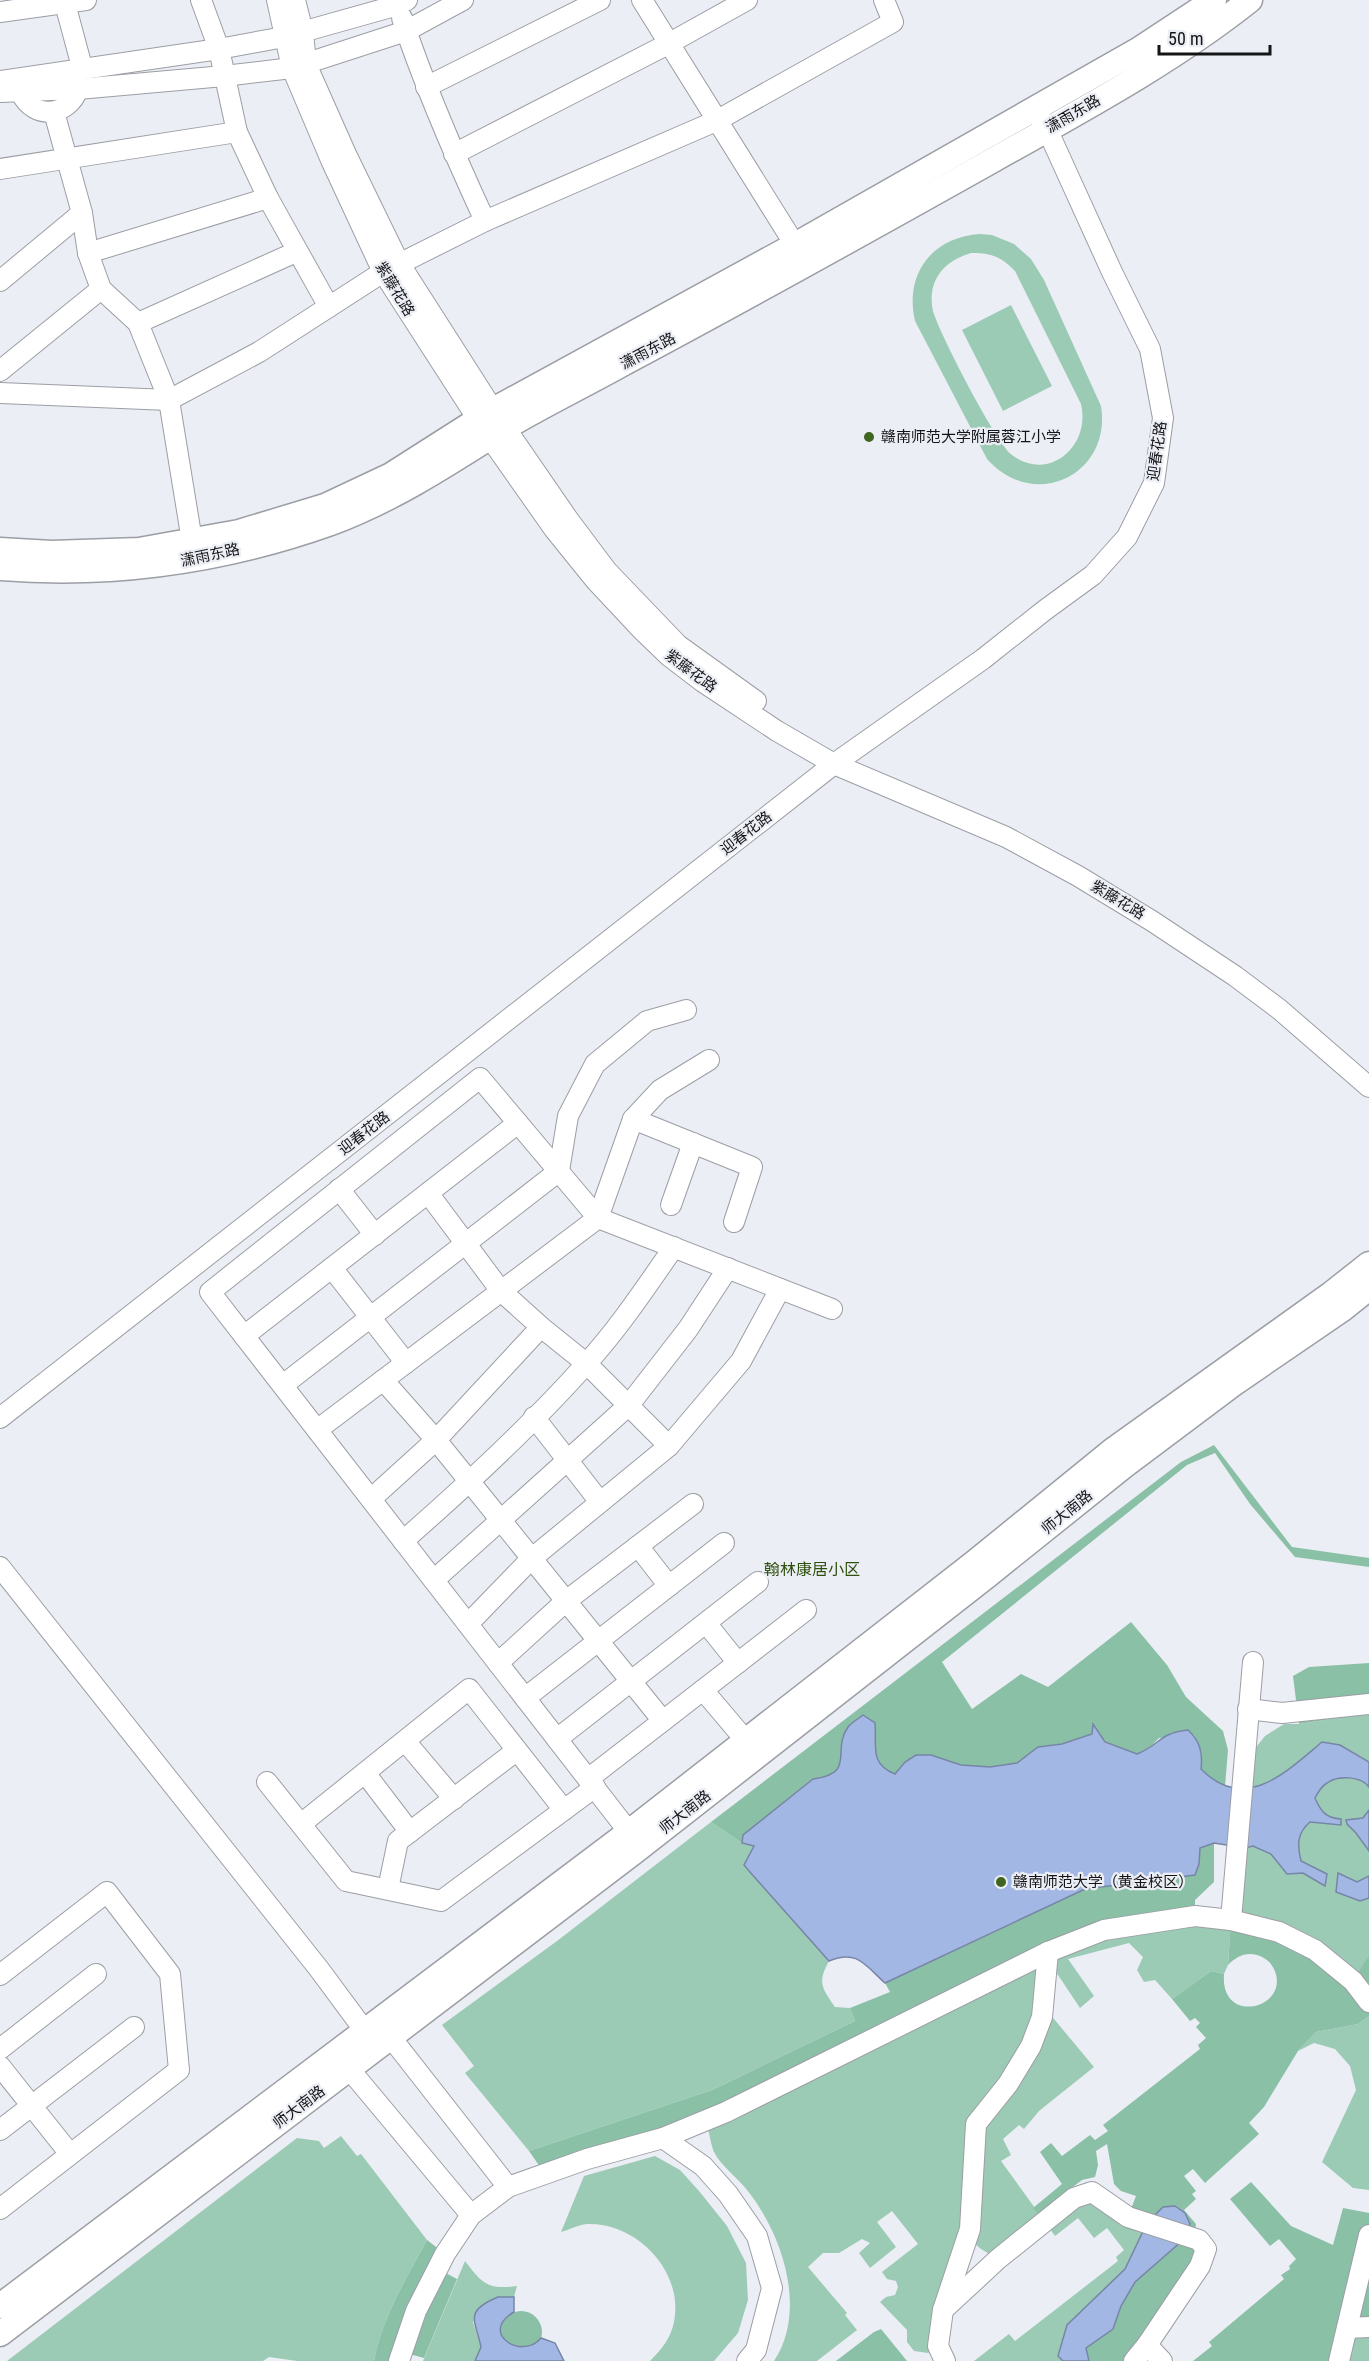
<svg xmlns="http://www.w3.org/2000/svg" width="1369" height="2361" font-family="'Roboto Condensed','Noto Sans SC',sans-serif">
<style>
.green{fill:#9bcbb4;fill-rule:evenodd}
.forest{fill:#89c0a6}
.water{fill:#a2b7e4;stroke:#7786a6;stroke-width:1.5}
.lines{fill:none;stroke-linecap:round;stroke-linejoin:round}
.minor-casing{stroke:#9c9ea5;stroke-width:22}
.major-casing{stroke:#9c9ea5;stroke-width:27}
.minor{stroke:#fff;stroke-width:20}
.major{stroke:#fff;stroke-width:24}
.poi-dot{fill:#40651e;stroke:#eceef5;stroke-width:2}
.labels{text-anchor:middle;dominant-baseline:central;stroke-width:4.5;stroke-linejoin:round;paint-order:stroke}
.street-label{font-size:15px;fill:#141517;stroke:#eceef5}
.poi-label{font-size:15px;fill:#141517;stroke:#eceef5;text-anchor:start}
.neighbourhood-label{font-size:16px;fill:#2f510e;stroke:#eceef5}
</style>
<rect width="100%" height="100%" fill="#eceef5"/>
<g class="green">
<path d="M980 234 992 235 1014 244 1031 259 1044 280 1101 406C1112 475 1034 512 987 459L915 321C904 274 932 237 980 234ZM971 253C989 252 1002 257 1015 271L1081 404C1091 446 1049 483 1012 455 996 443 939 333 933 311 932 306 931 299 932 293 935 271 951 259 971 253Z"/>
<polygon points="1011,305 1052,386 1003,411 962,330"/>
<path d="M1369 1713V1955L1353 1981 1231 1920 1228 1965 1224 1974 1211 1971 1172 1999 1155 1980 1144 1982 1137 1970 1143 1957 1129 1943 1068 1959 1094 1996 1080 2008 1052 1966 1049 2013 1094 2067 1039 2111 1024 2129 1019 2125 1003 2139 1011 2155 1001 2161 1045 2222 1092 2192 1147 2223 1125 2269 1067 2325 1058 2356 1063 2361H974L1009 2334 1015 2341 1118 2261 1116 2257 1124 2250 1107 2228 1094 2238 1078 2218 1055 2236 1045 2222 998 2259 981 2249 968 2238 938 2346 928 2353 914 2351 907 2342V2330L880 2302 886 2297 895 2295 898 2287 896 2281 887 2279 882 2272 918 2244 892 2211 877 2222 896 2247 870 2268 859 2253 870 2243 862 2239 839 2253H823L808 2267 847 2313 845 2315 857 2330 817 2361H774C808 2310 782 2233 747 2190 738 2178 721 2166 714 2152 710 2142 709 2130 706 2120L1104 1930 1231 1920 1245 1761 1265 1736 1284 1724H1299Z"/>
<path d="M711 1822 742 1843 754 1846 744 1865 829 1961C817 1983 822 1988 835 2007L850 2008 855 2021 712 2090 529 2151 465 2073 474 2066 442 2025 557 1941Z"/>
<polygon points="1369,2016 1369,2190 1353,2188 1322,2162 1356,2090 1350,2066 1335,2049 1314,2043 1298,2051 1316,2032 1358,2024"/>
<path d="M341 2136 357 2156 361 2154 427 2240C406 2279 382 2318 374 2361H297L269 2357 263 2361H7L297 2138 319 2141 324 2148Z"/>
<path d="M655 2156 680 2170 699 2191 727 2226 746 2263 748 2300 738 2333 714 2361H650C661 2350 671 2338 674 2322 684 2272 638 2223 588 2224 580 2224 569 2230 561 2232L584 2176Z"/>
<path d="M465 2261C482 2283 487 2290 517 2286L514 2297H498L473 2322 481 2347 475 2361H423Z"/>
<polygon points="1369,2327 1369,2361 1339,2361 1347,2328"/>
</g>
<g class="forest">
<path d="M1214 1445 1292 1547 1369 1558V1567L1295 1557 1250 1504 1215 1453 1187 1465 942 1662 972 1709 1021 1674 1048 1687 1131 1622 1167 1665 1186 1697 1223 1731 1228 1750 1225 1787 1212 1780 1201 1769 1202 1754 1194 1735 1159 1738 1148 1749 1137 1754 1105 1742 1093 1725 1092 1734 1062 1744 1038 1747 1017 1763 990 1767 961 1765 931 1755 905 1762 895 1774C869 1764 877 1746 875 1723L843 1740C842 1766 841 1775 812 1779L743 1835 742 1843 711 1822 1181 1462Z"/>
<polygon points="1369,1663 1369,1713 1299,1724 1293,1676 1309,1667"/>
<polygon points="1214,1843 1214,1882 1195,1900 1195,1916 1104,1930 726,2112 545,2174 529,2151 712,2090 855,2021 850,2008 890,1992 885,1983 1085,1889 1195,1875 1199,1864 1199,1848"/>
<path d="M1231 1920 1279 1932 1353 1980 1369 1955V2016L1358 2024 1316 2032 1298 2051 1264 2107 1249 2123 1259 2134 1205 2183 1193 2169 1184 2176 1196 2191 1192 2194 1196 2199 1184 2210 1196 2224 1194 2238 1206 2249 1147 2344 1162 2361H1089L1085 2348 1113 2329 1121 2306 1135 2282 1183 2240 1185 2213 1174 2206 1163 2207 1147 2223 1128 2217 1136 2196 1121 2191 1114 2184 1107 2144 1096 2151 1098 2165 1095 2177 1082 2180 1070 2189 1074 2198 1045 2222 1033 2208 1062 2184 1040 2152 1051 2143 1062 2156 1090 2135 1095 2140 1108 2131 1103 2125 1200 2049 1198 2045 1206 2038 1196 2027 1200 2023 1195 2018 1190 2021 1172 1999 1211 1971 1224 1974C1220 2027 1292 2008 1274 1969 1271 1962 1264 1957 1257 1955 1245 1952 1236 1957 1228 1965Z"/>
<polygon points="1251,2182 1291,2226 1333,2245 1343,2208 1369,2213 1369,2327 1347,2328 1339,2361 1193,2361 1212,2346 1209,2342 1284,2279 1281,2275 1290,2269 1289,2266 1296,2259 1279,2239 1270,2246 1230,2199"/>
<path d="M427 2240 445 2254 438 2269 457 2279 424 2358 402 2352 399 2361H374C382 2318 406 2279 427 2240Z"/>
<circle cx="521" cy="2332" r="21"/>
<polygon points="881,2329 907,2361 836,2361 874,2332"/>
</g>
<g class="water">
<path d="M863 1715 875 1723C877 1746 869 1764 895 1774L905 1762 916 1755H931L961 1765 990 1767 1017 1763 1038 1747 1062 1744 1092 1734 1093 1724 1105 1742 1137 1754C1160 1745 1159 1733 1188 1730 1200 1741 1203 1753 1201 1769 1245 1814 1286 1772 1322 1742L1340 1745 1369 1762V1787C1361 1776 1338 1775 1327 1783 1322 1786 1318 1792 1315 1798 1321 1812 1326 1818 1341 1819V1825L1310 1822C1297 1833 1297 1845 1301 1861L1327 1874 1325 1886 1303 1873 1287 1874 1271 1854 1253 1846 1245 1848 1214 1843 1200 1848 1199 1864 1195 1875 1085 1889 885 1983C865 1965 857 1949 829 1961L749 1871 744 1865 754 1846 742 1843 743 1835 813 1779C857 1773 831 1751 848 1727 851 1723 858 1719 863 1715Z"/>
<polygon points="1369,1810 1369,1851 1356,1833 1347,1824 1346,1820 1363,1818"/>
<polygon points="1338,1873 1357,1882 1369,1876 1369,1898 1360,1901 1336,1892"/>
<polygon points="1175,2206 1185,2213 1190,2224 1183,2240 1135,2282 1121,2306 1113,2329 1086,2348 1089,2361 1063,2361 1058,2356 1067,2325 1125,2269 1147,2223 1163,2207"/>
<path d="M498 2297H514V2312C478 2333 522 2361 541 2338L555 2343 564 2361H475L481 2347C475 2319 464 2311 498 2297Z"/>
</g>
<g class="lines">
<g class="minor-casing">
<g id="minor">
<polyline points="64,0 82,67"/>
<polyline points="201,0 219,49 237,132 268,198 329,307"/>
<polyline points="277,0 292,68 331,160 383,272 490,438 554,529 596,581 640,628 669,656 703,682 777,731 834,764 1006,837 1078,876 1152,921 1235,976 1279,1009 1369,1087"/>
<polyline points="295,0 303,32 306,64 346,154 399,263 493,410 568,519 607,571 678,645 756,701"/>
<polyline points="642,0 795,245"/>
<polyline points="0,12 86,0"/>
<path d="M402 18C425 88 454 154 485 221"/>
<polyline points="0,81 219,49 284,37 398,5 407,0"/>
<polyline points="426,87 600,0"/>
<polyline points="0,92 78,89 224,76 292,68 406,31 463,0"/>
<path d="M21 93C34 120 68 117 78 89"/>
<polyline points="54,112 82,213 88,253 101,289 138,323 169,400 194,553"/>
<polyline points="454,154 668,44 747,0"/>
<polyline points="0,169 237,132"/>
<polyline points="88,253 268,198"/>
<polyline points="0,281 82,213"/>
<polyline points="138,323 296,252"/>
<polyline points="0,371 101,289"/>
<polyline points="0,393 169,400 259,352 383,272 485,221 716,121 893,22 884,0"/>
<polyline points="633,1119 752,1167 734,1222"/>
<polyline points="339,1189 375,1235"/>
<polyline points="428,1193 501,1291 541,1327 587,1364 669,1446"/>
<polyline points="671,1205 693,1143"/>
<polyline points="332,1268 406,1363"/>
<polyline points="244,1336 518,1123"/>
<polyline points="383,1380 436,1440 663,1721"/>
<polyline points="283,1385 559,1171 568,1116 595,1064 647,1021 686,1010"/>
<polyline points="534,1417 600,1502"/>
<polyline points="0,1418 834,764 983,659 1045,610 1093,575 1127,537 1154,483 1163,418 1150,349 1112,272 1047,129 1040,118"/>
<polyline points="317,1430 598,1218 633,1119 660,1090 709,1060"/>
<polyline points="371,1499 436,1440 541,1327"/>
<path d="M403 1541C467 1485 530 1427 586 1364 619 1328 646 1287 674 1247"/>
<polyline points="638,1546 669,1586"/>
<polyline points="0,1567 319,1969 373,2042"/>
<polyline points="434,1580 629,1405 688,1329 728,1268"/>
<polyline points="706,1623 738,1663"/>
<polyline points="468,1624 531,1559 669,1446 741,1361 780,1289"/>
<polyline points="498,1663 566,1601 693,1504"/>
<polyline points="703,1690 747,1742"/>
<polyline points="525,1698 724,1543"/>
<polyline points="1248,1709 1282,1713 1369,1704"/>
<polyline points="557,1739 758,1582"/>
<polyline points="405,1741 454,1799"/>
<polyline points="365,1773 410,1832"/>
<polyline points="588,1779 806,1610"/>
<polyline points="267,1782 346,1881 441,1901 595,1787"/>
<polyline points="301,1824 469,1689 564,1810"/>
<polyline points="629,1832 210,1292 480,1078 598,1218 832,1309"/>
<polyline points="388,1889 398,1841 516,1751"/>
<polyline points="1231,1920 1253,1662"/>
<polyline points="0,1975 107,1892 170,1974 179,2070 0,2209"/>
<polyline points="382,2026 508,2187"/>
<polyline points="0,2049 96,1974"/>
<polyline points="340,2058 471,2215"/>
<polyline points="0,2066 70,2154"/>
<polyline points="0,2130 134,2027"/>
<polyline points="663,2138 703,2166 728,2194 757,2236 772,2288 756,2350 747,2361"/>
<polyline points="943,2310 998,2259 1074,2198 1092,2192 1128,2217 1199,2240 1206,2249 1200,2266 1147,2345 1162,2361"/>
<polyline points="1347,2328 1369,2327"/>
<polyline points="399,2361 416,2311 445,2254 471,2215 508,2187 587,2159 663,2138 726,2112 1048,1952 1104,1930 1195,1916 1231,1920 1279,1932 1315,1950 1353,1981 1369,2002"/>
<polyline points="945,2361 938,2346 943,2310 970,2229 976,2124 1008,2084 1031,2046 1042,2017 1048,1952"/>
<polyline points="1134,2361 1147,2345"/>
<polyline points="1339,2361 1369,2235"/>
</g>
</g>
<g class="major-casing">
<g id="major">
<polyline points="0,550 52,553 139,550 239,532 325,506 391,475 493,410 795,245 1138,50 1214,0"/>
<path d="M0 568C113 577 224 561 331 523 393 500 448 464 503 429 543 405 585 385 626 362 750 296 872 228 995 159 1082 110 1172 62 1250 0"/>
<polyline points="0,2306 629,1832 974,1563 1113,1450 1331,1294 1369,1264"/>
<polyline points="0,2334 634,1852 988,1575 1124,1466 1236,1382 1344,1308 1369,1288"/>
</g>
</g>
<use href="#minor" class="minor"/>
<use href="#major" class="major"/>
</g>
<g class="poi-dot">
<circle cx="869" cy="437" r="6"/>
<circle cx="1001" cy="1882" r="6"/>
</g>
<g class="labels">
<g class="street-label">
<text transform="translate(1073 114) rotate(-30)">潇雨东路</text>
<text transform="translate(395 289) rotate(59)">紫藤花路</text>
<text transform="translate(648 351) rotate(-28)">潇雨东路</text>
<text transform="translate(1157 451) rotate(-82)">迎春花路</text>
<text transform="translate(210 555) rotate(-12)">潇雨东路</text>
<text transform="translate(691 671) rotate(37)">紫藤花路</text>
<text transform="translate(746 833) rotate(-38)">迎春花路</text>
<text transform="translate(1118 900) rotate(31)">紫藤花路</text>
<text transform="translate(364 1133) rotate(-38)">迎春花路</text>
<text transform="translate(1067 1512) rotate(-39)">师大南路</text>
<text transform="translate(685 1812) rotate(-38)">师大南路</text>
<text transform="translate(299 2107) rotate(-37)">师大南路</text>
</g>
<g class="poi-label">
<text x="881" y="437">赣南师范大学附属蓉江小学</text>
<text x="1013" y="1882">赣南师范大学（黄金校区）</text>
</g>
<g class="neighbourhood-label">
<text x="812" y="1569">翰林康居小区</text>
</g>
</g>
<path d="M1159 45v9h111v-9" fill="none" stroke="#141517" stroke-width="3"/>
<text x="1168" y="45" font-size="18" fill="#141517" stroke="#eceef5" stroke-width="4.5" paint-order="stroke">50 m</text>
</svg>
